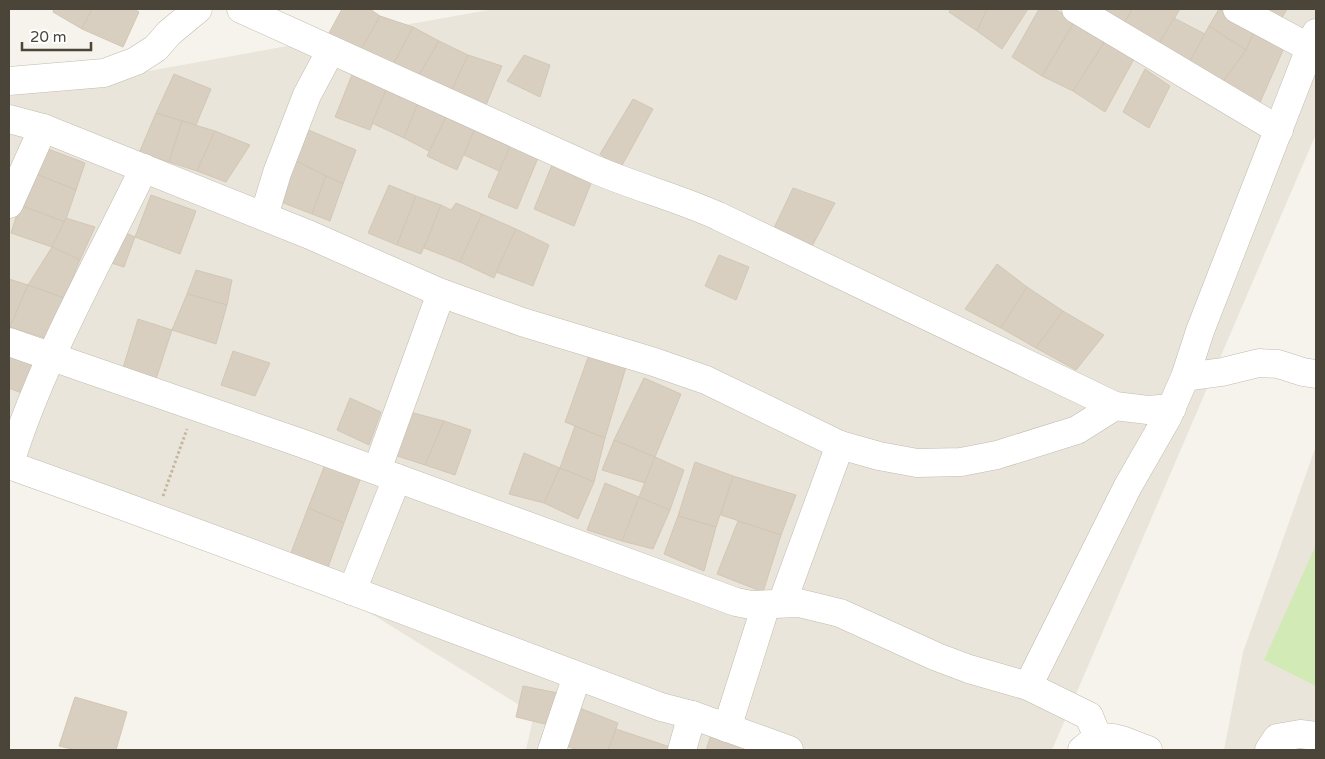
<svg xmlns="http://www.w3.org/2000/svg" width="1325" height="759" font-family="'Varela Round',sans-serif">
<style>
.residential{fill:#eae5da}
.grass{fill:#d2eab5}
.building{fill:#d8cfc1;stroke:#d3c7b4}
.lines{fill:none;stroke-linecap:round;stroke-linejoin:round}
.minor-casing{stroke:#c2bbae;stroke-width:29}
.path{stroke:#c4b79f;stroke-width:3;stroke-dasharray:2.5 2.5;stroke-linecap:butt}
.minor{stroke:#fff;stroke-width:28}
</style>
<rect width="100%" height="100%" fill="#f6f3ec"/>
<g class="residential">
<polygon points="494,9 1316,9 1316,134 1052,750 526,750 534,714 295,567 9,461 9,96"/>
<polygon points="1316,446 1316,750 1224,750 1243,652"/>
</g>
<polygon class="grass" points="1316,545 1316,686 1264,660"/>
<g class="building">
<polygon points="54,9 92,9 82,29 53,12"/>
<polygon points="92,9 134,9 139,12 123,47 82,29"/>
<polygon points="342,9 370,9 380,16 360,52 329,33"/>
<polygon points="951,9 987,9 977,31 949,12"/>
<polygon points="987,9 1028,9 1002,49 977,31"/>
<polygon points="1039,9 1053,9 1076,19 1042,76 1012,57"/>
<polygon points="1100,9 1132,9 1124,24"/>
<polygon points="1132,9 1180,9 1158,45 1124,24"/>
<polygon points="1219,9 1255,30 1246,50 1209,26"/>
<polygon points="1253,9 1287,9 1279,23"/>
<polygon points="380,16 413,27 392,67 360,52"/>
<polygon points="1174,18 1205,34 1189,63 1158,45"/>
<polygon points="1076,19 1107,38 1073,91 1042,76"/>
<polygon points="1209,26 1246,50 1222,83 1189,63"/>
<polygon points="413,27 439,41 416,80 392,67"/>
<polygon points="1255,30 1284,48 1258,107 1222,83 1246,50"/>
<polygon points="1107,38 1134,59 1105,112 1073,91"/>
<polygon points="439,41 468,55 450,94 416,80"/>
<polygon points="468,55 502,66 484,110 450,94"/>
<polygon points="524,55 550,65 540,97 507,81"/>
<polygon points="1145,69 1170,86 1149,128 1123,112"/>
<polygon points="354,70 388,85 370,130 335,117"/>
<polygon points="174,74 211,89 196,125 156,113"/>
<polygon points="388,85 420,98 404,138 372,123"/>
<polygon points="420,98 449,111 429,151 404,138"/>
<polygon points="633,99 653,109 620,169 600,154"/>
<polygon points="449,111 477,124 457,170 427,156"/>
<polygon points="156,113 182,121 169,162 139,153"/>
<polygon points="182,121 215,131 197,171 169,162"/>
<polygon points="477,124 512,142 499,171 464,155"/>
<polygon points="306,129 356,150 343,184 294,160"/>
<polygon points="215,131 250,145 226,182 197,171"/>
<polygon points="512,142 540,153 517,209 488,197"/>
<polygon points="43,147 85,163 76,190 31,172"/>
<polygon points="294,160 326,176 312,214 281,202"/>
<polygon points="554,160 594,176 574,226 534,209"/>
<polygon points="31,172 76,190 65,222 20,205"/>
<polygon points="326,176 343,184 330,221 312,214"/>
<polygon points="389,185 416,196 397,245 368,233"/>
<polygon points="793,188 835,203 811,248 773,230"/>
<polygon points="151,195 196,211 180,254 135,237"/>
<polygon points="416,196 441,205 421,254 397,245"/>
<polygon points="456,203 482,214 460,262 424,248 441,205 451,210"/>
<polygon points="20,205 65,222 52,247 11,233"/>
<polygon points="482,214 516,229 494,278 460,262"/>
<polygon points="66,218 95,227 80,260 52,247"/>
<polygon points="516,229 549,245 533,286 496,272"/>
<polygon points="118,230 135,237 124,267 105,261"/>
<polygon points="52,247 80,260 64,298 28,285"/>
<polygon points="719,255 749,267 736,300 705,286"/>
<polygon points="997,264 1027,287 1001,328 965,309"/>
<polygon points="196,270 232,280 227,305 187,294"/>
<polygon points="9,279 28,285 10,327 9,326"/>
<polygon points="28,285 64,298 45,338 10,327"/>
<polygon points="1027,287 1063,311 1036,348 1001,328"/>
<polygon points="187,294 227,305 216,344 172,330"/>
<polygon points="1063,311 1104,335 1076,370 1036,348"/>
<polygon points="138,319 172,330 155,382 122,371"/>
<polygon points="9,347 40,358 24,394 9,388"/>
<polygon points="233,351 270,363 255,396 221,385"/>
<polygon points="590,352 626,367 605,438 565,422"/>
<polygon points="644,378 681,394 655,457 614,440"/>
<polygon points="350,398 381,412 369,445 337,430"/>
<polygon points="406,411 444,421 425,465 388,453"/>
<polygon points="444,421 471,430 455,475 425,465"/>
<polygon points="575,426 605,438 594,482 560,468"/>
<polygon points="614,440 655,457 645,483 602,470"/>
<polygon points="524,453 560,468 544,503 509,494"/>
<polygon points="328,457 363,472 344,523 308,508"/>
<polygon points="655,457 684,470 670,510 639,497"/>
<polygon points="695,462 733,476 716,527 678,516"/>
<polygon points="560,468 594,482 578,519 544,503"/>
<polygon points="733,476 796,495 781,535 721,515"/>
<polygon points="605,483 639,497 622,541 587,530"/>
<polygon points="639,497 670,510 653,549 622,541"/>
<polygon points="308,508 344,523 326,573 289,558"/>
<polygon points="678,516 716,527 704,571 664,554"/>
<polygon points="738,521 781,535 763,592 717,574"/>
<polygon points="523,686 563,694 553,726 516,717"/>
<polygon points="75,697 127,712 116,750 76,750 59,746"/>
<polygon points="577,707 618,723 608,750 579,750 566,746"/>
<polygon points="616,729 670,747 669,750 608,750"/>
<polygon points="712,732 743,741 739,750 706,750"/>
</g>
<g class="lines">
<g class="minor-casing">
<g id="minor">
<path d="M241 9 596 170C636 187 678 198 718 216L1115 406 1148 410 1172 408"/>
<polyline points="1076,9 1279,130"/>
<polyline points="1237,9 1310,48"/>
<polyline points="9,81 104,73 136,61 156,48 169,33 198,9"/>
<polyline points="9,119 43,128 310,235 441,293 522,322 654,362 706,380 840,445 879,456 917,463 961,462 997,455 1077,430 1115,406"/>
<polyline points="9,204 43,128"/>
<polyline points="264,216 277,173 307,95 331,50"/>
<polyline points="9,342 301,443 736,602 751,605 799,603 840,613 937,657 969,669 1028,686 1089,716 1098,738"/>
<polyline points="1185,377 1222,372 1259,363 1278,364 1303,372 1316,374"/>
<path d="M9 465C227 542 444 626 661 707L692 715 789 750"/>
<path d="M9 466C41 362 97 266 144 168"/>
<polyline points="377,470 441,293"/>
<polyline points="352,591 397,478"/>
<polyline points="782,603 840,445"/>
<polyline points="1028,686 1128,486 1167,418 1185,377 1200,331 1316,33"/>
<polyline points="727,728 766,605"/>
<polyline points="552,750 577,676"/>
<polyline points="682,750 692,715"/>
<path d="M1082 750C1107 728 1119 740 1148 750"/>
<polyline points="1269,750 1277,738 1300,734 1316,736"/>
</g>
</g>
<polyline class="path" points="163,496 187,429"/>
<use href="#minor" class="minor"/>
</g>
<rect width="1325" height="759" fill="none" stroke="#4b4439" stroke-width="20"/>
<path d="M22 42v8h69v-8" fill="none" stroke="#4b4439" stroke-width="2.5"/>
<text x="30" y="42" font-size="15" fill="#4b4439" stroke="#ffffff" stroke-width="4" paint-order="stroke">20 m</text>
</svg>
